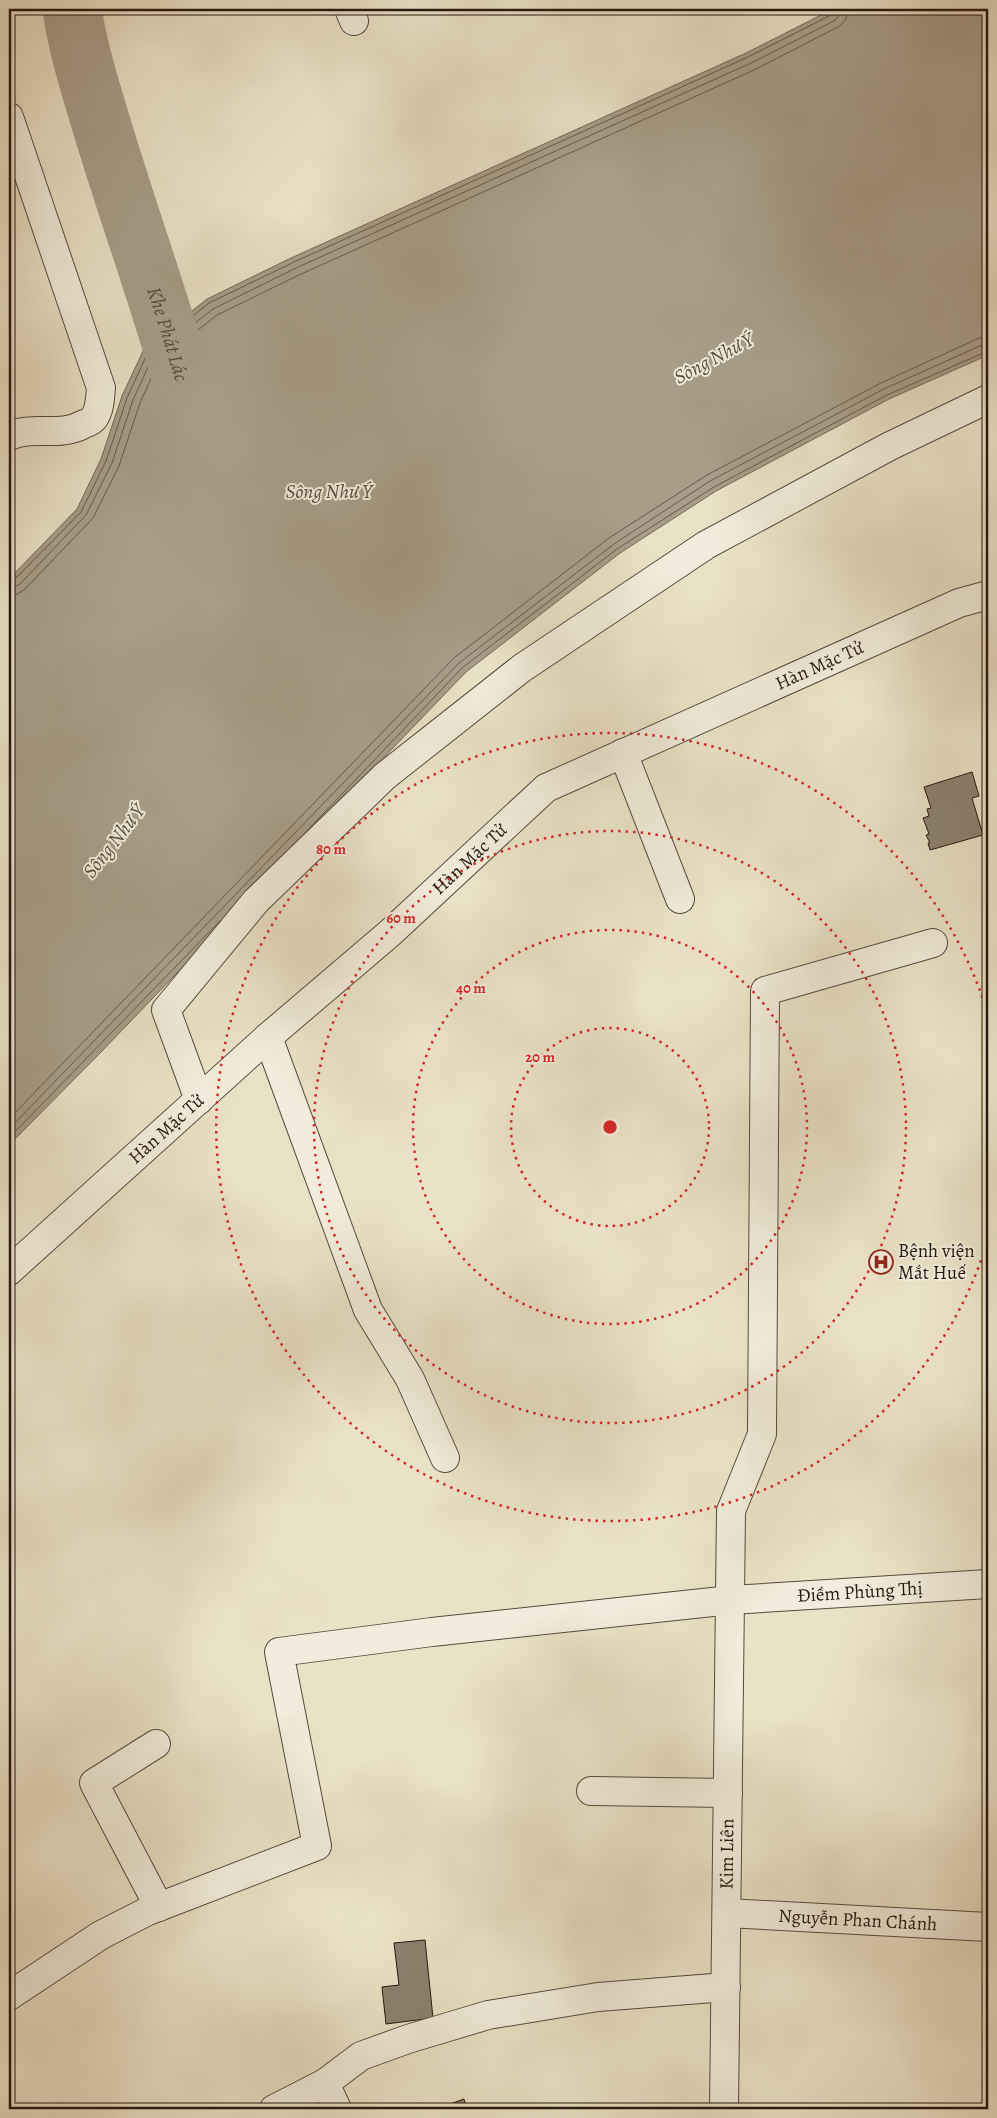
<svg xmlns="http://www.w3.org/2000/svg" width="997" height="2118" font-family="Alegreya,serif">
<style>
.water{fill:#a79d89;stroke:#736759}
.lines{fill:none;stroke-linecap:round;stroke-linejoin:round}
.shore{stroke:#665a4d;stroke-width:1}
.river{stroke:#a79d89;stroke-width:59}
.building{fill:#8b8170;stroke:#251711}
.minor-casing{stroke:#564a3e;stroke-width:30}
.minor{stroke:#f1ecdb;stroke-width:28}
.ring{fill:none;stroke:#d62828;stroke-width:2.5;stroke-dasharray:2.5 5}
.labels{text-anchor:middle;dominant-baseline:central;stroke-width:4;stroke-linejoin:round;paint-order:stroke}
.street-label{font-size:19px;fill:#251711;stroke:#f1ecdb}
.poi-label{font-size:19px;fill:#251711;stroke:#f1ecdb;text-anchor:start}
.water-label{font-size:20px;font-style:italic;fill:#594d41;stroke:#f1ecdb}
.centre{fill:#d62828;stroke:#f1ecdb;stroke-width:2.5}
.ring-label{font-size:15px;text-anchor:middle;font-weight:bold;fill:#d62828;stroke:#f1ecdb;stroke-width:4;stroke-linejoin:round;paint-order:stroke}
</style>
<rect width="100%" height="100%" fill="#eae2c7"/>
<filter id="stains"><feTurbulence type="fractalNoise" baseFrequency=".004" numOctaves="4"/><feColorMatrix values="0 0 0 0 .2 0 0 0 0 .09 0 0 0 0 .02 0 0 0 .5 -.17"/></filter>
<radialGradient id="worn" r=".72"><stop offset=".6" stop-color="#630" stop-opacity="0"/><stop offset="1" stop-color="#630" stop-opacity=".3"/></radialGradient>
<polygon class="water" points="833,9 988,9 988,355 889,399 716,491 620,553 466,672 103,1050 9,1145 9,579 77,509 101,459 122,396 144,349 207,299 291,258 746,53"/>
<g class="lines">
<g class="shore">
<polyline points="9,582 14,580 81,512 106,461 127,398 148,352 209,303 294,262 748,57 831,15 834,9"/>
<polyline points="9,588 19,585 86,515 112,463 133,400 153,356 213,309 296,268 751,63 834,21 839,16 841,9"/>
<polyline points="9,596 17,594 24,590 93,518 119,466 140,403 159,361 217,315 299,275 754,70 840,26 846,19 848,9"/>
<polyline points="302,836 462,668 617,549 714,487 887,395 988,351"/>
<polyline points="9,1119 454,658 609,538 707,475 881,383 979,338 988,337"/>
<polyline points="9,1129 459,663 614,544 710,481 884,389 982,345 988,344"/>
<polyline points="9,1138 221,920"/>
</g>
<path class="river" id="s1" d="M72 9C78 50 91 90 103 130 131 223 165 314 190 408"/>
</g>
<g class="building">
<polygon points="972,772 979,796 972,798 983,835 930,850 928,843 930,843 926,835 929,834 923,818 929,816 927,809 931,808 924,787"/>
<polygon points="425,1940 433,2018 386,2024 382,1987 399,1985 394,1943"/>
<polygon points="464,2099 467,2109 436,2109"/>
</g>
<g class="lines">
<g class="minor-casing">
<g id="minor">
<polyline points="349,9 354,21"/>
<path d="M9 117 101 388C100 397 100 410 94 418 92 421 87 423 84 424 60 438 33 425 9 436"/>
<polyline points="623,753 680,899"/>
<polyline points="268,1037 368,1310 410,1379 445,1458"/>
<polyline points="199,1100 166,1010 256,901 385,776 522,668 706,545 890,446 988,399"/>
<path id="s2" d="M9 1271 268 1037 390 933 546 788 959 603 988 595"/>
<polyline points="156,1744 94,1783 159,1907"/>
<polyline points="591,1791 728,1793"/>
<path id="s3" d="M727 1913 988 1927"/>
<path id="s4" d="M9 1996 101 1935 148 1911 317 1846 279 1652 432 1632 731 1600 988 1584"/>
<polyline points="325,2083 337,2109"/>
<polyline points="274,2109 325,2083 361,2056 408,2039 488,2015 598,1997 726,1987"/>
<path id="s5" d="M724 2109 731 1511 762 1434 765 991 933 943"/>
</g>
</g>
<use href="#minor" class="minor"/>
</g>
<g class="ring">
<circle cx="610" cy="1127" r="99"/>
<circle cx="610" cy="1127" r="197"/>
<circle cx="610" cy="1127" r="296"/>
<path d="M988 1239A394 394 0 1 1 988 1015"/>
</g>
<defs>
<g id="hospital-ring" transform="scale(1.25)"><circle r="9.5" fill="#f1ecdb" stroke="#8f2418" stroke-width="1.5"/><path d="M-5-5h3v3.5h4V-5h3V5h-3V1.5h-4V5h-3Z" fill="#8f2418"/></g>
</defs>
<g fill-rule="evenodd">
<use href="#hospital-ring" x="881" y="1262"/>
</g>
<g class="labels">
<g class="street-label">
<text stroke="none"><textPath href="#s2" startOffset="1022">Hàn Mặc Tử</textPath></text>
<text stroke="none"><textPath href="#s2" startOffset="618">Hàn Mặc Tử</textPath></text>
<text stroke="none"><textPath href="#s2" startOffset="212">Hàn Mặc Tử</textPath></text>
<text stroke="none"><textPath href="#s4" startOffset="1126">Điềm Phùng Thị</textPath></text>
<text stroke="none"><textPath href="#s5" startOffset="255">Kim Liên</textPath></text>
<text stroke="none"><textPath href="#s3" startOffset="131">Nguyễn Phan Chánh</textPath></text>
</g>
<g class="poi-label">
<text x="898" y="1251">Bệnh viện<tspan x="898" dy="22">Mắt Huế</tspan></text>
</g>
<g class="water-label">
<text stroke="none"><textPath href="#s1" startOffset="339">Khe Phát Lác</textPath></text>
<text transform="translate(714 358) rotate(-28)">Sông Như Ý</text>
<text x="329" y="491">Sông Như Ý</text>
<text transform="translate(114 841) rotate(-52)">Sông Như Ý</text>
</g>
</g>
<circle cx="610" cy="1127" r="8" class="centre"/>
<g class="ring-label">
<text x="331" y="854">80 m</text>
<text x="401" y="923">60 m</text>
<text x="471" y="993">40 m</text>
<text x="540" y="1062">20 m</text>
</g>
<rect width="997" height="2118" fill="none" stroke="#eae2c7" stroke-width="30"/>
<rect x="10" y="10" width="977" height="2098" fill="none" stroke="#251711" stroke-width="2.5"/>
<rect x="15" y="15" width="967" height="2088" fill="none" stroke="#251711"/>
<rect width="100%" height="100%" filter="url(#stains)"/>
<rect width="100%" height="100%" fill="url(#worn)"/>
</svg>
